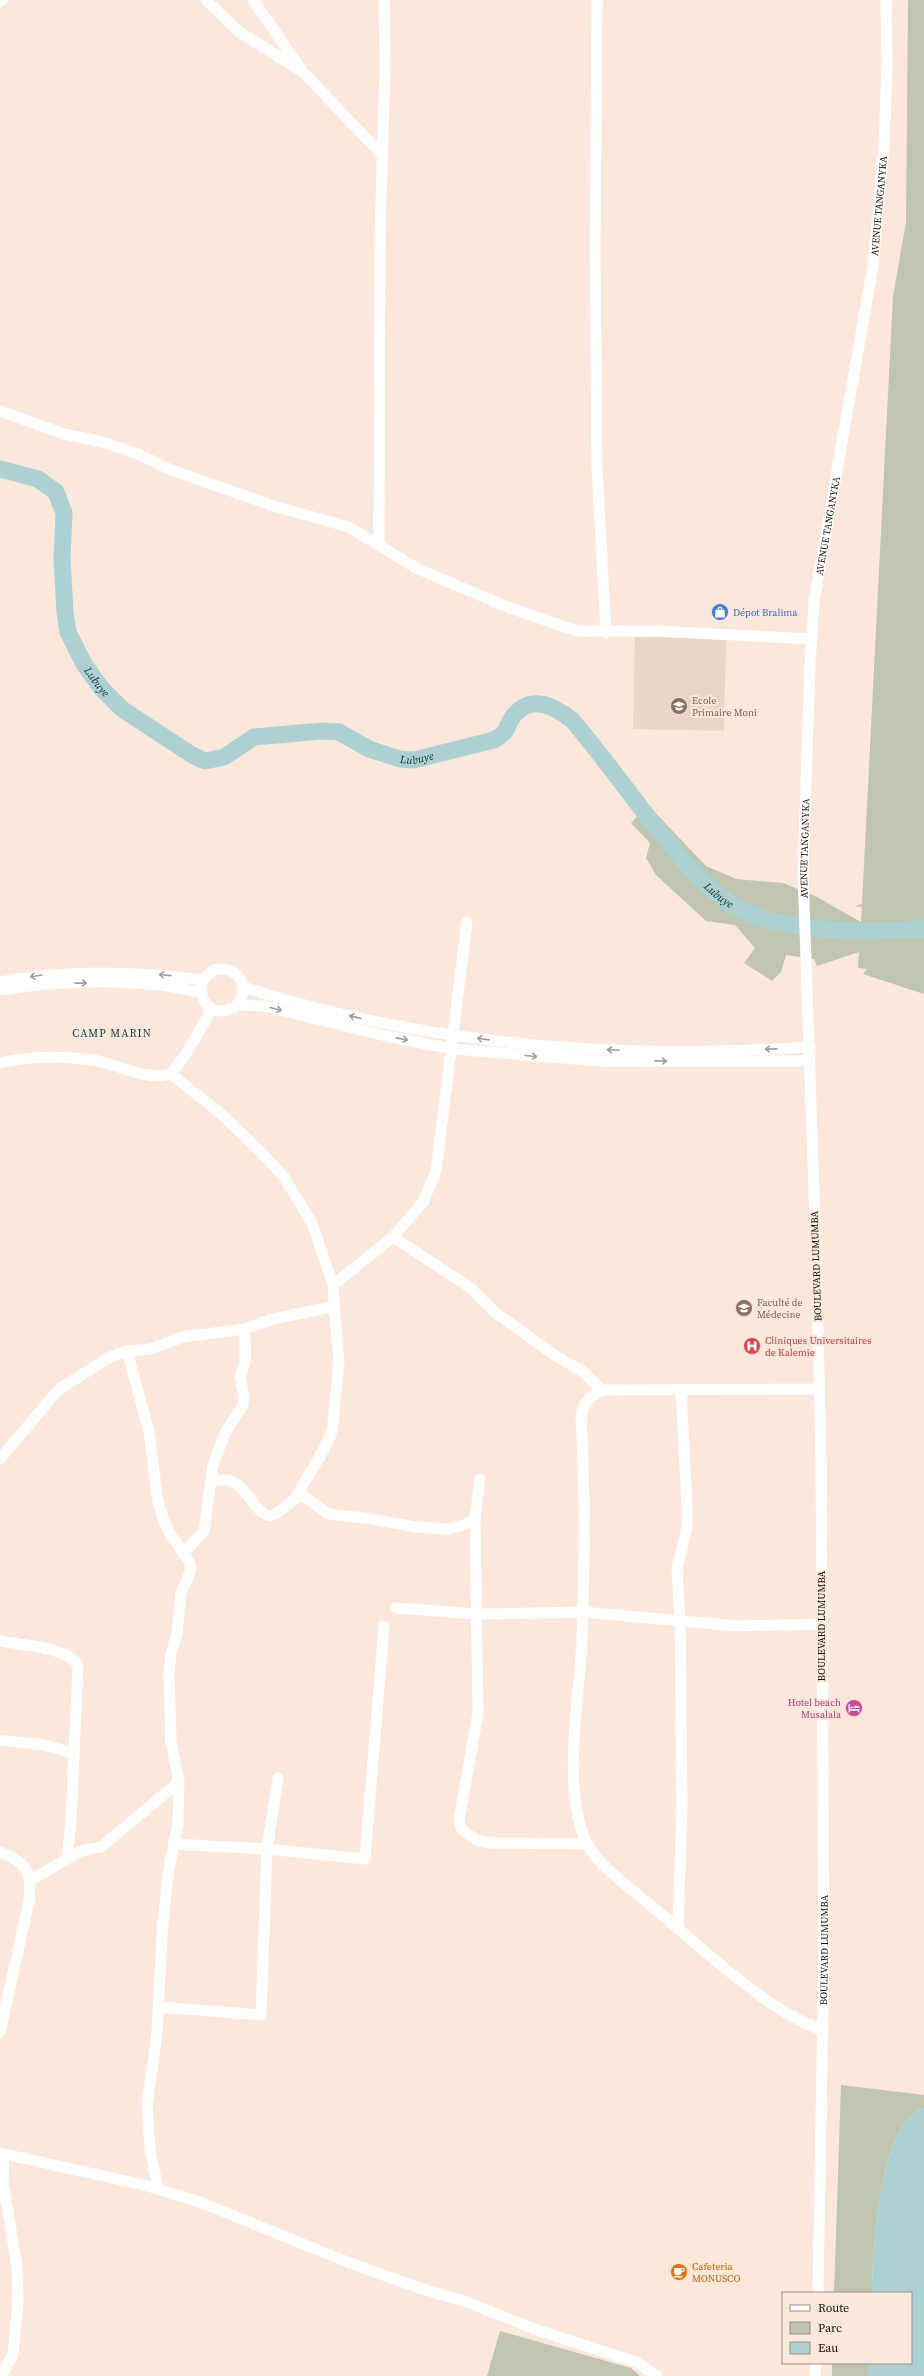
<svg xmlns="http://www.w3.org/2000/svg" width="924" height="2376" font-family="'Source Serif 4',serif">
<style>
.education{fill:#e9d6c7}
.green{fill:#bfc5ae}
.water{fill:#abd1d3}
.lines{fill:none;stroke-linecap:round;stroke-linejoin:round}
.river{stroke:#abd1d3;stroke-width:17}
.minor{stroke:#fff;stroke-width:11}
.oneway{stroke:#a39e9b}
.labels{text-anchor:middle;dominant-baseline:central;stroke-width:4;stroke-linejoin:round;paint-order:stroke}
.street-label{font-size:10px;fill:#180d06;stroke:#fce8da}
.shop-label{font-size:10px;fill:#366cbe;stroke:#fce8da;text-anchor:start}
.education-label{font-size:10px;fill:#785e54;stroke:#fce8da;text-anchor:start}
.health-label{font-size:10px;fill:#be3a42;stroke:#fce8da;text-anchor:start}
.hotel-label{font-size:10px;fill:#b23c85;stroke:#fce8da;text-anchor:end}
.food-label{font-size:10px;fill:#c56008;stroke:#fce8da;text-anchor:start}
.water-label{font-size:11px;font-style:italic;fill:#0a3133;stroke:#fce8da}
.neighbourhood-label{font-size:11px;letter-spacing:1px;fill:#0b4552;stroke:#fce8da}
</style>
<rect width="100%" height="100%" fill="#fce8da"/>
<polygon class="education" points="635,637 726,639 724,731 633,729"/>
<g class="green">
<polygon points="908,0 924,0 924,994 863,974 867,969 858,968 859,952 817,966 814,959 786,955 781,972 772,981 744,963 755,948 735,925 706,921 656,875 646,858 650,843 631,823 648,805 706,866 736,879 783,883 817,897 861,922 862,907 854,906 862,904 893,296 906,222"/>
<path d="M841 2085 924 2095V2108C878 2123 873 2252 872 2293H834Z"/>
<polygon points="500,2331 631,2368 640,2376 487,2376"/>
<rect x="832" y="2363" width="36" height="13"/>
</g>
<path class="water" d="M924 2108V2376H868V2363H911V2293H872C873 2252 878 2123 924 2108Z"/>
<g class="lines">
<path class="river" id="s1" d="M0 469 38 479 56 492 64 513 62 558 65 612 68 632 84 664 102 689 122 709 192 755 205 761 224 757 254 737 322 731 339 732 369 749 400 759 414 760 494 740C512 730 505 724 515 714 533 694 555 707 572 720 610 764 642 813 681 857 696 875 713 894 734 906 784 935 867 932 924 929"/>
<g class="minor">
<polyline points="206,0 238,31 298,69"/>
<polyline points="253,0 303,72 382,155"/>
<polyline points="597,0 595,248 597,467 606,633"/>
<polyline points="0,2 2,0"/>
<polyline points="0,411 64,434 102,442 138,454 171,470 277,507 349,527 418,569 510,608 577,631 656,631 811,639"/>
<polyline points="379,545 380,235 385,68 384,0"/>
<circle cx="222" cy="990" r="21"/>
<path d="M0 982C68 969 135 971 204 980"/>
<path d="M243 987C425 1045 620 1060 810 1047"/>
<path d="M0 990C66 980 137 977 202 993"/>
<polyline points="237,1005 264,1006 386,1036 453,1049 598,1061 810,1061"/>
<path d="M0 1063C29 1056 63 1056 93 1060 119 1064 144 1081 171 1074L186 1054 212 1009"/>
<polyline points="393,1237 468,1286 496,1313 556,1356 582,1371 602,1390"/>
<polyline points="333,1285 393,1237 423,1202 436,1171 467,922"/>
<path d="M819 1389 602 1390C589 1396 583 1404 581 1417 585 1490 585 1564 582 1638 580 1699 561 1785 586 1842 596 1864 635 1892 654 1908 696 1943 737 1982 783 2011 796 2019 810 2025 823 2031"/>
<polyline points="0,1459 58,1390 108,1358 127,1351 151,1349 183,1337 245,1329 273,1319 331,1307 334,1303 333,1285 312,1223 284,1177 259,1150 220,1113 171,1074"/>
<path d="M211 1481C216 1481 222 1480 227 1480 246 1483 252 1511 270 1516 283 1513 289 1499 303 1495L328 1514 372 1519 415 1527 449 1529 464 1525 475 1519 480 1479"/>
<polyline points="296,1497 324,1449 332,1431 339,1363 334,1303"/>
<polyline points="475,1519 478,1713 459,1821 462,1830 476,1840 490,1843 587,1844"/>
<polyline points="183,1554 204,1531 213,1465 225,1433 243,1405 244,1397 240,1377 245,1363 245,1329"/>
<polyline points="396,1608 477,1614 583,1612 737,1626 822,1624"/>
<path d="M0 1641C20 1645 68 1647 78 1665L71 1822 67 1858"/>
<polyline points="0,1740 44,1745 73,1753"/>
<polyline points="173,1844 267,1849 365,1859 384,1626"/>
<path d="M0 1852C28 1863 32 1872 29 1901L0 2032"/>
<polyline points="31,1880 81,1851 101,1847 179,1782 171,1741 169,1672 171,1654 177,1634 181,1593 191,1570 190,1563 170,1534 164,1521 158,1502 149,1432 127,1351"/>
<polyline points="678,1928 682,1805 680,1620 677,1569 687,1528 687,1506 681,1389"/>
<polyline points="159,2007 261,2015 267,1849 278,1778"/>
<polyline points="0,2153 144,2185 197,2201 350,2263 422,2289 467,2302 537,2330 636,2362 657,2376"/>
<polyline points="158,2189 150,2150 147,2105 157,2033 162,1935 168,1874 178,1824 179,1782"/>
<path id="s2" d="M818 2293 824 1947 821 1462 817 1279 803 873 810 664 814 601 873 266 884 145 887 65 886 0"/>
<polyline points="1,2376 13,2355 18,2301 17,2266 3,2182 4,2154"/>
<polyline points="815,2376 816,2363"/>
</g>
</g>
<defs><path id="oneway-shaft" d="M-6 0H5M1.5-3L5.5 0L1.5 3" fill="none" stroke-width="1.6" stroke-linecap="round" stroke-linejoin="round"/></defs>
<g class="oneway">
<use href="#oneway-shaft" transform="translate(165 975) rotate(-174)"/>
<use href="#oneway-shaft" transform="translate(36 976) rotate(171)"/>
<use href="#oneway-shaft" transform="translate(81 983) rotate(-1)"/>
<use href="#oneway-shaft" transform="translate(276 1009) rotate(14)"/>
<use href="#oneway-shaft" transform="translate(355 1017) rotate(-167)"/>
<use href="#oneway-shaft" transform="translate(402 1039) rotate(11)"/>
<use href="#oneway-shaft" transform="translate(483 1039) rotate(-172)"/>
<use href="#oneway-shaft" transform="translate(771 1049) rotate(179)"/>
<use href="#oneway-shaft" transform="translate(613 1050) rotate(-177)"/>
<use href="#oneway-shaft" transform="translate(531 1056) rotate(5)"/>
<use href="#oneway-shaft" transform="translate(661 1061) rotate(1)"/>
</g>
<defs>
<g id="shop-disc" transform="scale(0.9)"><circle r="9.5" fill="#3f7fe0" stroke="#fce8da"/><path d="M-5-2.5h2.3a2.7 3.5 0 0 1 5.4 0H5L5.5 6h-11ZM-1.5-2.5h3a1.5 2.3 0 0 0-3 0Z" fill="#fff"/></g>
<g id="school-disc" transform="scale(0.9)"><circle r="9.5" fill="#8d6e63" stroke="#fce8da"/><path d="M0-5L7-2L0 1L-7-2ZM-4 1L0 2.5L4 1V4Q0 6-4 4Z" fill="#fff"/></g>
<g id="university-disc" transform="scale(0.9)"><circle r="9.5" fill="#8d6e63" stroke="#fce8da"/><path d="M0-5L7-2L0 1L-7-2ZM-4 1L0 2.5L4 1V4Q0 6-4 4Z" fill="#fff"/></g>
<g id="hospital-disc" transform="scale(0.9)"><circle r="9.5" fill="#e0444e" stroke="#fce8da"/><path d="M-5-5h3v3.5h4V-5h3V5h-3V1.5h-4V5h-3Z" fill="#fff"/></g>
<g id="hotel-disc" transform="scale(0.9)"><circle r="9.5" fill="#d1479c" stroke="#fce8da"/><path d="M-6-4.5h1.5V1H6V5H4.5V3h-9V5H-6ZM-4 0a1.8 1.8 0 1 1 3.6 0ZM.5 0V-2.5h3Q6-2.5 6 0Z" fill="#fff"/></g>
<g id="cafe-disc" transform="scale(0.9)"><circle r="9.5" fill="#e8710a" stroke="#fce8da"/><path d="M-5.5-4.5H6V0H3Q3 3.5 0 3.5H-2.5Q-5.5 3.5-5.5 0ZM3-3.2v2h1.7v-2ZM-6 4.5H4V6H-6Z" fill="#fff"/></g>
</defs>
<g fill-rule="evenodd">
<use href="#shop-disc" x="720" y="612"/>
<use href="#school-disc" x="679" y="706"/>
<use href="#university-disc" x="744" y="1308"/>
<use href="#hospital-disc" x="752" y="1346"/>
<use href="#hotel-disc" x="854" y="1708"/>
<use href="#cafe-disc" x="679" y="2272"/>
</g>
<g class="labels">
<g class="street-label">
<text stroke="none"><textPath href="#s2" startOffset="2093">AVENUE TANGANYKA</textPath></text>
<text stroke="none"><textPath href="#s2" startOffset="1769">AVENUE TANGANYKA</textPath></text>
<text stroke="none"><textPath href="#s2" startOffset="1445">AVENUE TANGANYKA</textPath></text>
<text transform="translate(816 1266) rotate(-92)">BOULEVARD LUMUMBA</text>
<text transform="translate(821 1626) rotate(-90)">BOULEVARD LUMUMBA</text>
<text stroke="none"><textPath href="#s2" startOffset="343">BOULEVARD LUMUMBA</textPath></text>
</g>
<g class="shop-label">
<text x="733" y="612">Dépot Bralima</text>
</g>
<g class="education-label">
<text x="692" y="700">Ecole<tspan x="692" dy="12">Primaire Moni</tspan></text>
<text x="757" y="1302">Faculté de<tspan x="757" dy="12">Médecine</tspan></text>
</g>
<g class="health-label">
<text x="765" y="1340">Cliniques Universitaires<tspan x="765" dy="12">de Kalemie</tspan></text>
</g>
<g class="hotel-label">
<text x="841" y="1702">Hotel beach<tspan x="841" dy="12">Musalala</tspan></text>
</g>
<g class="food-label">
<text x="692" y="2266">Cafeteria<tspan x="692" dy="12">MONUSCO</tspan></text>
</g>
<g class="water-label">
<text stroke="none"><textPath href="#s1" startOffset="261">Lubuye</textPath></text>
<text stroke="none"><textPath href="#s1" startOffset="621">Lubuye</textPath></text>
<text stroke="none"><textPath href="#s1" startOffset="1028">Lubuye</textPath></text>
</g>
<g class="neighbourhood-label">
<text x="112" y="1033">CAMP MARIN</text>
</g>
</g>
<rect x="782" y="2292" width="130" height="72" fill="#fce8da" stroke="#a19085"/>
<rect x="790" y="2305" width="20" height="6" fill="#ffffff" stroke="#a19085"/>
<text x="818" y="2312" font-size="12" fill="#180d06">Route</text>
<rect x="790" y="2322" width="20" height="12" fill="#bfc5ae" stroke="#a19085"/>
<text x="818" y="2332" font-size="12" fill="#180d06">Parc</text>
<rect x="790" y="2342" width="20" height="12" fill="#abd1d3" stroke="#a19085"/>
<text x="818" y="2352" font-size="12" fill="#180d06">Eau</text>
</svg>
